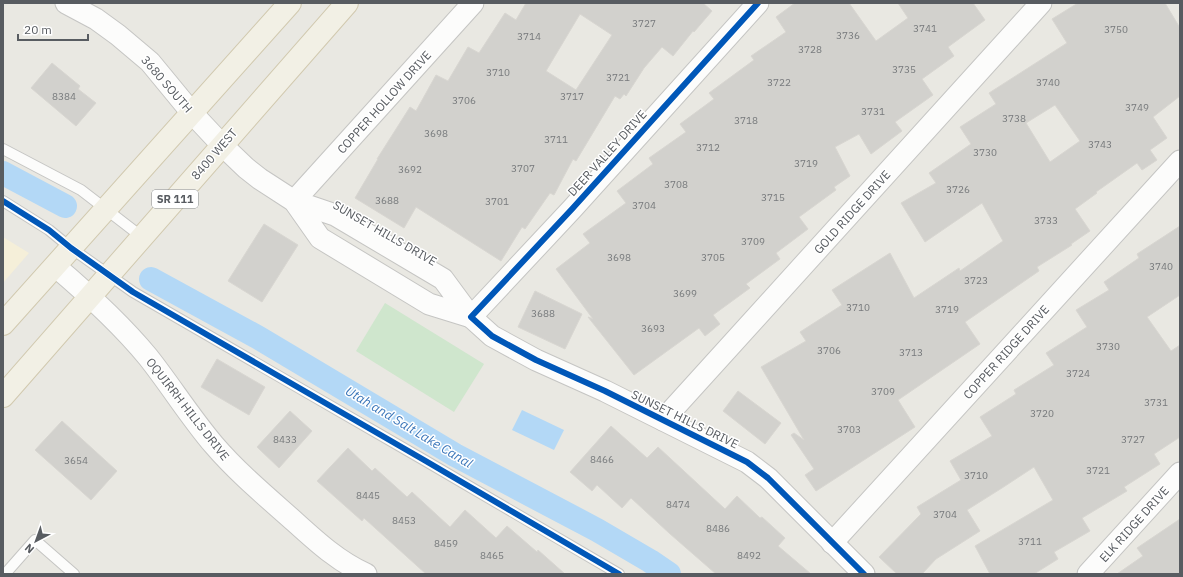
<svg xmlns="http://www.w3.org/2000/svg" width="1183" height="577" font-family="'IBM Plex Sans',sans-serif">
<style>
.commercial{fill:#f5efd9}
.green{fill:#cfe6cd}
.water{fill:#b3d8f6}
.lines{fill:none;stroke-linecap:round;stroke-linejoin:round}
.canal{stroke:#b3d8f6;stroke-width:24}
.building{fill:#d2d1cd;stroke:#d8d6d1;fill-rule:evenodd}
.service-casing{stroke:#c5c5c3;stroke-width:12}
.minor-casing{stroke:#c5c5c3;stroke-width:23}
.primary-casing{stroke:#d1c9af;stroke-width:24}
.service{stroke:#fcfcfb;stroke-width:10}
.minor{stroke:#fcfcfb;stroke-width:21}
.primary{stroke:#f2f0e5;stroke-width:22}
.cycleway-casing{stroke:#fff;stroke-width:8}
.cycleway{stroke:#0057b8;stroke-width:6}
.labels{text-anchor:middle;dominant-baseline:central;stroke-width:3;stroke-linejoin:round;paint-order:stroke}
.number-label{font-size:10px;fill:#777a7c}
.shield{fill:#fff;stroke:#8a8d90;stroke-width:1}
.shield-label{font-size:11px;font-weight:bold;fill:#585c61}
.street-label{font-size:12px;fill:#585c61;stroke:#fff}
.water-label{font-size:13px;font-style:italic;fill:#3c77ba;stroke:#fff}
</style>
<rect width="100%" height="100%" fill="#e9e8e2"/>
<polygon class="commercial" points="3,237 29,253 3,283"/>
<polygon class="green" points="385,303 484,364 454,412 356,351"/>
<polygon class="water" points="522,410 564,430 554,450 512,430"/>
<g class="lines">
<g class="canal">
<polyline points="3,173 65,206"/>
<polyline points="151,279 259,338 455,455 597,530 650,561 669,574"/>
</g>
</g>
<g class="building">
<path d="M526 3H703L712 11 694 32 693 31 673 56 662 47 644 68 626 96 624 94 620 99 615 96 576 161 573 159 554 195 550 193 525 229 522 227 501 261 416 207 404 228 355 198 378 159H377L410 107 416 111 436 75 448 81 468 47 479 53 505 13 516 20ZM580 14 612 35 576 90 546 71Z"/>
<polygon points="795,3 849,3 876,41 908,18 898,3 973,3 985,20 948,47 954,56 922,79 933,95 895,122 902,131 871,154 859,134 835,147 850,176 834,187 836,190 799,217 808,229 776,253 780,259 746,284 750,288 713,315 720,324 705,336 699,328 634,375 588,317 593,319 556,269 590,243 583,234 626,203 617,191 653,164 649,158 686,132 680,124 714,99 709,93 754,60 751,56 786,32 776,17"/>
<path d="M1078 3H1165L1180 28V96L1153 117 1167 138 1150 150 1157 160 1142 170 1137 163 1096 192 1097 193 1075 209 1090 231 1071 244 1072 245 1037 267 1039 271 965 322 980 344 898 400 915 427 816 491 805 475 814 469 791 435 794 433 804 440 761 367 806 341 800 332 842 305 832 290 890 253 914 298 959 268 960 271 1003 241 982 203 925 242 901 203 936 183 929 173 971 144 960 127 996 104 989 93 1067 43 1052 19ZM1055 105 1080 141 1050 162 1026 123Z"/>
<polygon points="52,63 80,86 78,89 96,103 76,126 31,88"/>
<polygon points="264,224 298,245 262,302 228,281"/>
<polygon points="1180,226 1180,295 1147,317 1171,351 1180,345 1180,437 1154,454 1160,464 1124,487 1127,491 1082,518 1090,531 1054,552 1058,559 1034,574 990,574 975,546 1053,500 1034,467 1002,488 967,510 980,531 936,559 922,574 897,574 879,557 921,514 917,507 961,480 950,461 992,436 980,417 1016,394 1014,390 1054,365 1046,353 1087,327 1076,310 1109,290 1104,282 1139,258 1137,254"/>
<polygon points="535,291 582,314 565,349 518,327"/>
<polygon points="217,359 265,387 249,415 201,387"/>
<polygon points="738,391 781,423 765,444 723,411"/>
<polygon points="290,411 312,431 279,468 257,447"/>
<polygon points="62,421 117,471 91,500 35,450"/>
<polygon points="611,426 647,458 658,447 725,509 737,496 760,518 762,517 785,538 778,546 811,574 716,574 669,533 631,498 622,508 597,485 592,491 570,472"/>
<polygon points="348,448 372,471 375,468 407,497 412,492 450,527 465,510 496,538 507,526 537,552 538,550 565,574 426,574 364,518 362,521 317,481"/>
<polygon points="1180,519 1180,574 1117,574 1143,556 1137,548"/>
</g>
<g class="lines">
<g class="service-casing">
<g id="service">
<polyline points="3,149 81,190 142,237"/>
<polyline points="3,201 49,230 71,248 133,292 424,460 619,574"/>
<polyline points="5,574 35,540 74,574"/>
</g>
</g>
<g class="minor-casing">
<g id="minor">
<polyline points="66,3 96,19 118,35 150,62 192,113 222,145 246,168 260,179 294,201 335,215 443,279 471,317 429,304 320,238 294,201"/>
<polyline points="758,3 572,209 471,317 492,336 536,360 605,391 747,462 768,478 864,574"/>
<polyline points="294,201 473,3"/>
<path d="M55 266C88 294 120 323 148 357 171 386 190 417 214 445 238 473 267 497 295 522 317 542 339 562 366 574"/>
<polyline points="663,420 1041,3"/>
<polyline points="832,543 1180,161"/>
<polyline points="1088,574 1180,473"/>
</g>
</g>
<g class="primary-casing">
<g id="primary">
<polyline points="3,324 290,3"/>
<polyline points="3,396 347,3"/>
</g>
</g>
<use href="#service" class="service"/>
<use href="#minor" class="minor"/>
<use href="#primary" class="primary"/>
<g class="cycleway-casing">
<g id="cycleway">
<polyline points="758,3 572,209 471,317 492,336 536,360 605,391 747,462 768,478 864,574"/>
<polyline points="3,201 49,230 71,248 133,292 424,460 619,574"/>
</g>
</g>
<use href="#cycleway" class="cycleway"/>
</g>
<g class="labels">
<g class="number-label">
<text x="644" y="23">3727</text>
<text x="925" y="28">3741</text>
<text x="1116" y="29">3750</text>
<text x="848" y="35">3736</text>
<text x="529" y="36">3714</text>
<text x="810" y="49">3728</text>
<text x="904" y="69">3735</text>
<text x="498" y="72">3710</text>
<text x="618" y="77">3721</text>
<text x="779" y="82">3722</text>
<text x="1048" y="82">3740</text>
<text x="64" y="96">8384</text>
<text x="572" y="96">3717</text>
<text x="464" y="100">3706</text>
<text x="1137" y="107">3749</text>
<text x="873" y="111">3731</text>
<text x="1014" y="118">3738</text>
<text x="746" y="120">3718</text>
<text x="436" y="133">3698</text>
<text x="556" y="139">3711</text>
<text x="1100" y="144">3743</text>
<text x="708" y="147">3712</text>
<text x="985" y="152">3730</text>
<text x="806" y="163">3719</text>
<text x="523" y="168">3707</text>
<text x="410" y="169">3692</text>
<text x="676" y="184">3708</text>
<text x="958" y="189">3726</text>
<text x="773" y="197">3715</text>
<text x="387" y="200">3688</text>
<text x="497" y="201">3701</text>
<text x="644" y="205">3704</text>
<text x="1046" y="220">3733</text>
<text x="753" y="241">3709</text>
<text x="619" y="257">3698</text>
<text x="713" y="257">3705</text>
<text x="1161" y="266">3740</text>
<text x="976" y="280">3723</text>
<text x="685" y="293">3699</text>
<text x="858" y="307">3710</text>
<text x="947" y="309">3719</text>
<text x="543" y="313">3688</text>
<text x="653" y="328">3693</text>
<text x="1108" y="346">3730</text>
<text x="829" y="350">3706</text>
<text x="911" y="352">3713</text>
<text x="1078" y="373">3724</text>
<text x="883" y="391">3709</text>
<text x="1156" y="402">3731</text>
<text x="1042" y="413">3720</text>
<text x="849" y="429">3703</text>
<text x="285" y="439">8433</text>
<text x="1133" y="439">3727</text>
<text x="602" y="459">8466</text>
<text x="76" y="460">3654</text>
<text x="1098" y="470">3721</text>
<text x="976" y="475">3710</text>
<text x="368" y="495">8445</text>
<text x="678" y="504">8474</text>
<text x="945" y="514">3704</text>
<text x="404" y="520">8453</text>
<text x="718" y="528">8486</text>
<text x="1030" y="541">3711</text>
<text x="446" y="543">8459</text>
<text x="492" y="555">8465</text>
<text x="749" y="555">8492</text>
</g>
<rect class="shield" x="152" y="190" width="46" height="18" rx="3"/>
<g class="shield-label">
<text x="175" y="199">SR 111</text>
</g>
<g class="street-label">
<text transform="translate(167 84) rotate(49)">3680 SOUTH</text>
<text transform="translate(384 102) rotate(-48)">COPPER HOLLOW DRIVE</text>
<text transform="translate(607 153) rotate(-48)">DEER VALLEY DRIVE</text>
<text transform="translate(214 154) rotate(-49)">8400 WEST</text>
<text transform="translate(852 212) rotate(-48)">GOLD RIDGE DRIVE</text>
<text transform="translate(385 233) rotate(30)">SUNSET HILLS DRIVE</text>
<text transform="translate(1006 352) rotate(-48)">COPPER RIDGE DRIVE</text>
<text transform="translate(188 409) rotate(52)">OQUIRRH HILLS DRIVE</text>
<text transform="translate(685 419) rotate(26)">SUNSET HILLS DRIVE</text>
<text transform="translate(1134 524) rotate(-48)">ELK RIDGE DRIVE</text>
</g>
<g class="water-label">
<text transform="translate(409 427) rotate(31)">Utah and Salt Lake Canal</text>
</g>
</g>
<rect width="1183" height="577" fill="none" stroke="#585c61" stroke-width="8"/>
<g transform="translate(36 541) rotate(221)" stroke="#ffffff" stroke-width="3" paint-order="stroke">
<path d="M0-3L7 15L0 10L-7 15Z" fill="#585c61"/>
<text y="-6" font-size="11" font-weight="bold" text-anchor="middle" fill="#585c61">N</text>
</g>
<path d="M18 34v6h70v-6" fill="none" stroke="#585c61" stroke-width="2"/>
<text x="24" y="34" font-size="12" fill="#585c61" stroke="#ffffff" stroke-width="3" paint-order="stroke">20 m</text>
</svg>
